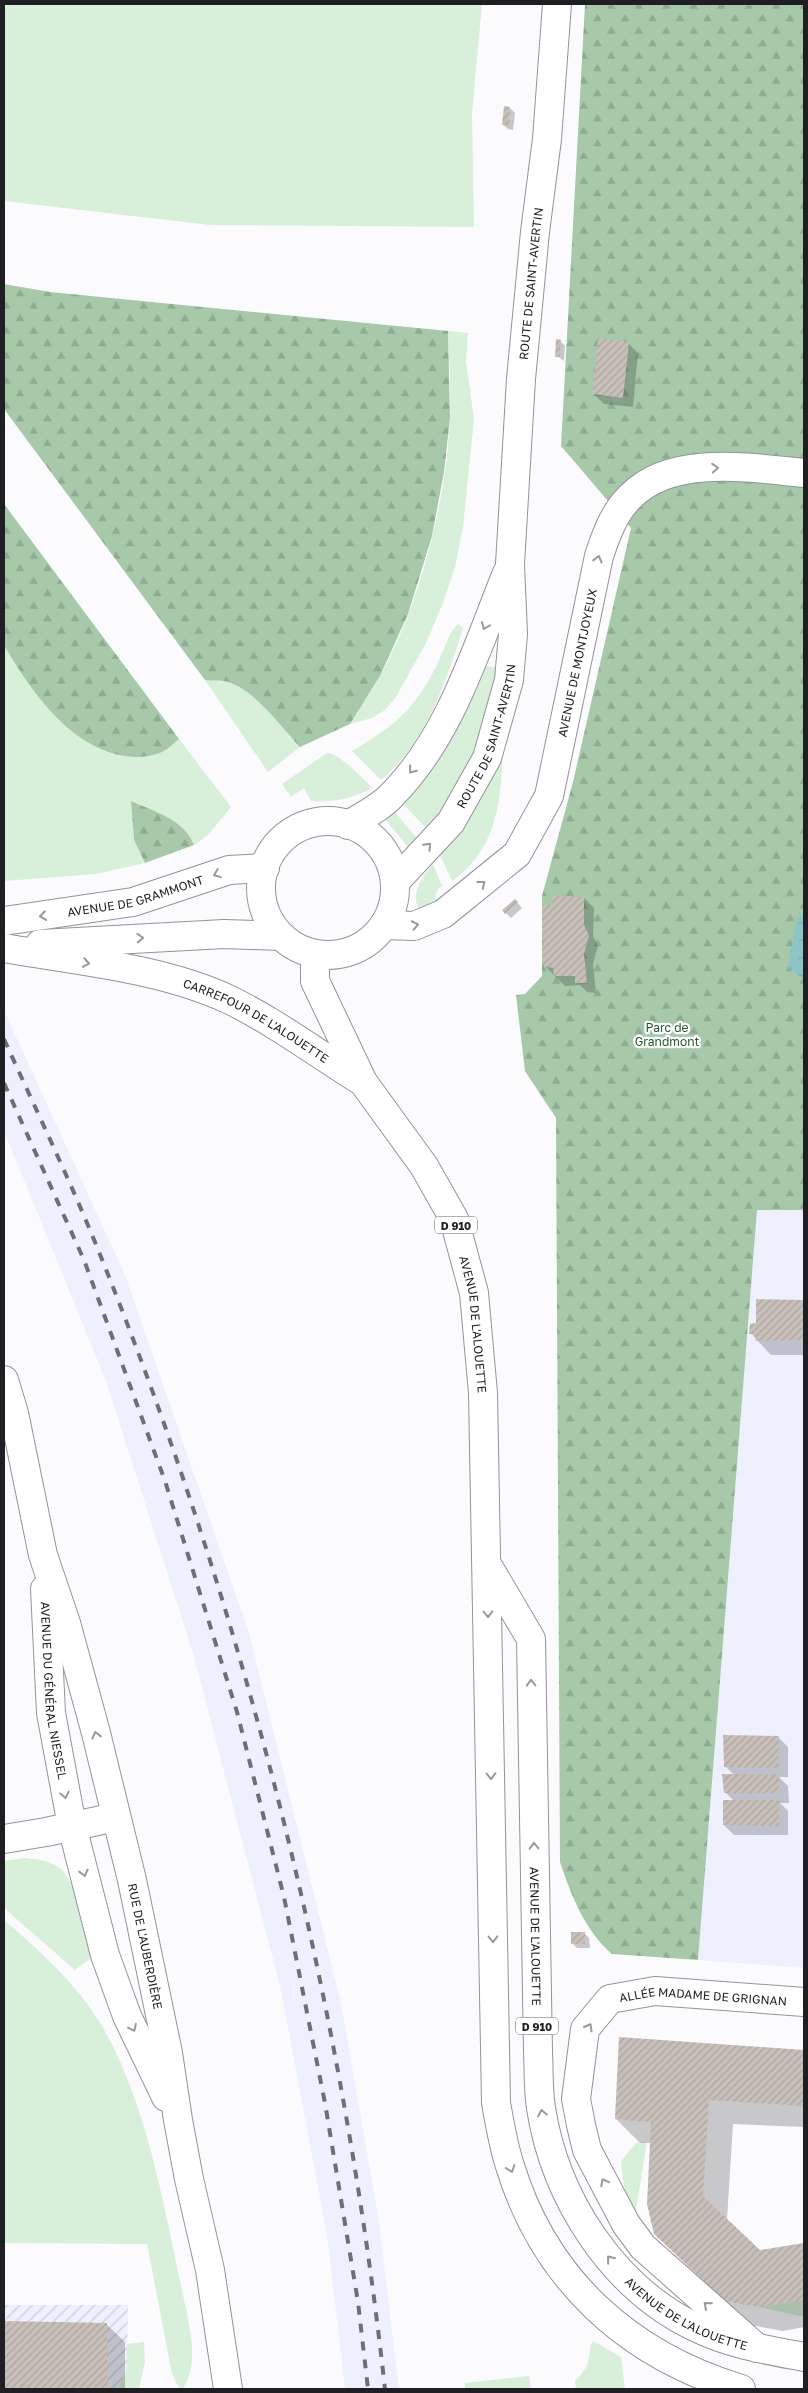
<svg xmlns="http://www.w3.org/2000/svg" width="808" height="2393" font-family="'Golos Text',sans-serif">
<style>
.industrial{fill:url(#industrial-furrows)}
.built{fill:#eef0fe}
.green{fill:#d8efd9}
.forest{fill:url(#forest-firs)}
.water{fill:url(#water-ripples)}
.shadow{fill:#0003}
.building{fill:url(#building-hatch)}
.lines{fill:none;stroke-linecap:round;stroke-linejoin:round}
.minor-casing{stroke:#92939c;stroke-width:30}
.tertiary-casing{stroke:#92939c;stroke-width:30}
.primary-casing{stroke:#92939c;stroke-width:30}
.minor{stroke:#fff;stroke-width:28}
.tertiary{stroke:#fff;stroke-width:28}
.primary{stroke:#fff;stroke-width:28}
.rail{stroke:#6f6f72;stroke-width:4;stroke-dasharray:9 9;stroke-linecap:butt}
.oneway{stroke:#9a9a9c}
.labels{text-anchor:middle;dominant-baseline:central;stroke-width:4.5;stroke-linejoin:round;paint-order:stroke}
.shield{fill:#fff;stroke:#626265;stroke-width:1}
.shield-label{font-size:11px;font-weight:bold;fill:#1f1f23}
.street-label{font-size:12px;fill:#1f1f23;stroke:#fff}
.park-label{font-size:12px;fill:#25572d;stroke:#fff}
</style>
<defs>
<pattern id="industrial-furrows" width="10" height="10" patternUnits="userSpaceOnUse" patternTransform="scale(1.25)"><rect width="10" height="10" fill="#eef0fe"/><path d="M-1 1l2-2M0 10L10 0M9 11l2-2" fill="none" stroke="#cccdd9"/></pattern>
<pattern id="forest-firs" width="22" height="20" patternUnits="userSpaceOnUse" patternTransform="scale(1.25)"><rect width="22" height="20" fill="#a7c9aa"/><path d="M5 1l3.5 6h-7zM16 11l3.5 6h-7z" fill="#8fac92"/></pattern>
<pattern id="water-ripples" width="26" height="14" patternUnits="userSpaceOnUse" patternTransform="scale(1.25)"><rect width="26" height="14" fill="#8dc5c7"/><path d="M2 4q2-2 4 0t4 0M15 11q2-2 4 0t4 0" fill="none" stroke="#79a9ab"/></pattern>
<pattern id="building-hatch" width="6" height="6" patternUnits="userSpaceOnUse" patternTransform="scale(1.25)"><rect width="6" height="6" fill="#c8bfb9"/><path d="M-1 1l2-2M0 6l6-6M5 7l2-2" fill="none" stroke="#aba49f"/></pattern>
</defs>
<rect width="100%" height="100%" fill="#fbfbfd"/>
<polygon class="industrial" points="4,2305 128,2305 127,2368 118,2389 4,2389"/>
<g class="built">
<polygon points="4,1010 125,1275 249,1633 342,2008 379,2222 399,2389 345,2389 327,2235 280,1986 193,1653 106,1381 4,1131"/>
<polygon points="757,1210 804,1210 804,1968 698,1960"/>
</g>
<g class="green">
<polygon points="4,4 482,4 472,113 474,227 210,225 4,201"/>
<path d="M448 331 468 333 466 361 474 419 463 527 455 567 443 603 426 643 396 697 385 710 372 718 350 724C360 708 371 692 380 676 421 601 446 502 450 418 451 389 449 359 448 331Z"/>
<path d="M458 624 463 628C446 682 426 743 381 780L352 751C396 725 413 711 437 665 443 653 448 633 458 624Z"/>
<path d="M4 645C31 692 74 754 134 757 143 757 155 756 164 751 169 748 174 743 179 739L231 807 208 835 194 845C184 819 155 812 131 801L134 840 145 863 96 874 4 881Z"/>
<path d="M486 666 494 667 498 669 477 746 447 804 428 830 404 805C441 761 464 719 486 666Z"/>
<path d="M205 680C211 681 218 680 224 681 252 686 281 727 300 747L268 772Z"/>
<path d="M503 745C501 799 499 847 452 881L440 855 459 827Z"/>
<path d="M327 753C339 753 363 779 373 788 352 798 335 803 311 801L304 788 291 797 282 784Z"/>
<polygon points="395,812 420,842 412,852 385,819"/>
<path d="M433 864 442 886 438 889 435 896 438 903 424 912 419 909C410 893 423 876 433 864Z"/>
<path d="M24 1858C37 1859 50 1860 61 1869 79 1885 85 1935 91 1958L75 1970 4 1908V1861Z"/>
<path d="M4 1920C40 1951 77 1984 102 2026 150 2108 166 2221 187 2313 191 2336 198 2367 183 2388H179L172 2374 147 2244 4 2243Z"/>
<polygon points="647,2142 635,2216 624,2187 621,2161 636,2143"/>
<polygon points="804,2300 804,2317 759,2307"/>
<path d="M593 2341 621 2357 625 2389H576L575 2380C590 2368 588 2361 591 2344Z"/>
<polygon points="144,2342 145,2362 139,2389 118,2389 127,2368 127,2344"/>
<polygon points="529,2376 531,2389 465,2389 465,2383"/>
</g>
<g class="forest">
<path d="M585 4H804V1210H757L698 1960 612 1954C585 1931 571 1895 560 1862L556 1118 525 1071 516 995 525 994 542 976V896L573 782 631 528 561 446Z"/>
<path d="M4 284 50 292 448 331 450 418 444 472 432 536 408 614 380 676 350 724 300 747C281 727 252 686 224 681 218 680 211 681 205 680L4 409Z"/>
<path d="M4 504 179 739C174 743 169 748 164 751 155 756 143 757 134 757 74 754 31 692 4 645Z"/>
<path d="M131 801C155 812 184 819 194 845L145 863 134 840Z"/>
</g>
<polygon class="water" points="804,913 804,980 788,968 796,920"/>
<g class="shadow">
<polygon points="510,108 515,113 513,130 508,129 504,125"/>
<polygon points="560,341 565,346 564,361 557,356"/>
<polygon points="628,343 638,353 633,407 604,404 594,394"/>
<polygon points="584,898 594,908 593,936 598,946 593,964 596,993 587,992 580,985 565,986 544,965 554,907"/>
<polygon points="515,900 522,908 511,918 503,910"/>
<polygon points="757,1300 804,1301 804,1355 771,1355 757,1340 751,1333 757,1324"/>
<polygon points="778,1737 788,1747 788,1777 779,1777 788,1786 789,1803 780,1803 788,1811 788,1835 734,1835 724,1825 734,1801 725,1792 734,1775 725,1766"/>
<polygon points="584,1933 589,1938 590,1948 577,1948 572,1943"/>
<polygon points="620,2039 804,2051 804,2127 733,2124 727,2220 760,2251 804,2244 804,2327 783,2331 750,2325 680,2258 651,2143 640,2143 616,2119"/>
<polygon points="4,2323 106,2324 125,2342 125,2389 4,2389"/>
</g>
<g class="building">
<polygon points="504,106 510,107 509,126 502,125"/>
<polygon points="598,338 629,342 623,398 593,394"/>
<polygon points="556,339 561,340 560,357 555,357"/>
<polygon points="552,896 584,897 584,925 589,935 584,954 587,983 575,983 575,976 554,976 553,968 543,966 542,905 553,905"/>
<polygon points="515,899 518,902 505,914 502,910"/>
<polygon points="756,1299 804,1300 804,1340 756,1341 755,1334 749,1334 750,1324 756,1323"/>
<polygon points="723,1735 779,1736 778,1768 724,1767"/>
<polygon points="722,1774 779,1775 779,1793 724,1793"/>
<polygon points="723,1800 779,1800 779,1826 723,1825"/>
<rect x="571" y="1932" width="14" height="12"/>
<polygon points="619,2037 804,2050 804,2106 709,2100 703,2196 760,2250 804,2243 804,2300 759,2307 725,2301 654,2234 647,2204 651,2122 615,2119"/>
<polygon points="4,2321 107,2323 107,2380 111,2389 4,2389"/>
</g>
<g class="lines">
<g class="minor-casing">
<g id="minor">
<polyline points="4,1839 46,1832 116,1817"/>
<path id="s1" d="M757 2348 643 2247 626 2224 587 2150 581 2125 576 2099 585 2029 610 1999 655 1991 804 2002"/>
</g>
</g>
<g class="tertiary-casing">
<g id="tertiary">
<path id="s2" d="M384 925 414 926 443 914 517 854 549 796 599 556C606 535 614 512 631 496 672 454 752 468 804 473"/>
<path id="s3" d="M4 1380 14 1413 43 1555 66 1623 96 1733 132 1880 168 2053 178 2120 189 2179 210 2270 228 2389"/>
<path id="s4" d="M45 1589 51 1713 72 1826 105 1955 127 2016 166 2097"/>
</g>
</g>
<g class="primary-casing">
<g id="primary">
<circle cx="328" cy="888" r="67"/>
<path d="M348 825C363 816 380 808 392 795 451 735 476 649 507 573"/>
<path id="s5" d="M395 882 451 822 487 758 509 680 513 634 510 564 521 379 535 232 547 139 557 4"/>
<path id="s6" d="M4 921 133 902 229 870 265 868"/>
<polyline points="40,944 224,934 281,936"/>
<path id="s7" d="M4 948C78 961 162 968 230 1000 277 1023 319 1055 363 1082"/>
<path id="s8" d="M315 954V981L363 1082 424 1166 454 1219 474 1293 483 1393 496 2103C500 2124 503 2145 510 2166 545 2280 628 2355 741 2389"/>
<path id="s9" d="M488 1566 531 1639 538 2052C539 2070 538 2090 541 2108 555 2198 612 2287 695 2327 729 2344 767 2350 804 2357"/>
</g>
</g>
<use href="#minor" class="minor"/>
<use href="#tertiary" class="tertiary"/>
<use href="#primary" class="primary"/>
<g class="rail">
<path d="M4 1039C36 1110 70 1180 99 1252 246 1616 342 1999 385 2389"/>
<polyline points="4,1083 84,1260 165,1481 237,1712 284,1897 325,2103 358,2302 368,2389"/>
</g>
</g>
<defs><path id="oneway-chevron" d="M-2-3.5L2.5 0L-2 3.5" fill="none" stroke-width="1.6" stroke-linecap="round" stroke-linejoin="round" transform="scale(1.25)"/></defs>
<g class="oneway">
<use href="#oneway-chevron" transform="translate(715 468) rotate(-4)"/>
<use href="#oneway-chevron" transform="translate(598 559) rotate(-76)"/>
<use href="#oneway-chevron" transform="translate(485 626) rotate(112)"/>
<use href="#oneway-chevron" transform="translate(412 770) rotate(129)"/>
<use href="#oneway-chevron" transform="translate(428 846) rotate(-47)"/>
<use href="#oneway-chevron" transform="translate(217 874) rotate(158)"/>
<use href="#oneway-chevron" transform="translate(482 884) rotate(-38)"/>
<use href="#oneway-chevron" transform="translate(43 916) rotate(172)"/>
<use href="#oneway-chevron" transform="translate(415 925) rotate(-12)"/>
<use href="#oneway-chevron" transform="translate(140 938) rotate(-3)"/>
<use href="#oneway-chevron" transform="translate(86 963) rotate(10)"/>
<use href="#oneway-chevron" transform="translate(488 1614) rotate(89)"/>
<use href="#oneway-chevron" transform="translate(531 1683) rotate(-91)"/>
<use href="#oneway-chevron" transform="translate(96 1735) rotate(-104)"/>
<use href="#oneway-chevron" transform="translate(491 1776) rotate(89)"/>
<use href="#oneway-chevron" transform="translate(65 1795) rotate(78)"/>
<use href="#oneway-chevron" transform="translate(534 1846) rotate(-91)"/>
<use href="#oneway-chevron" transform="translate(84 1873) rotate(76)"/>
<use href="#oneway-chevron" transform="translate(493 1939) rotate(89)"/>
<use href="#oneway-chevron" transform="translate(589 2027) rotate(-60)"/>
<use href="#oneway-chevron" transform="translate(133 2028) rotate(65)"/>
<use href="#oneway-chevron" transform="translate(542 2113) rotate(-101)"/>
<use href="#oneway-chevron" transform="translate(511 2169) rotate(71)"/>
<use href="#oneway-chevron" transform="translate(604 2182) rotate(-118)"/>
<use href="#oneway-chevron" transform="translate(610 2259) rotate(-129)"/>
<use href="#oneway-chevron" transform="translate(707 2305) rotate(-139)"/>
</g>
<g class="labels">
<g class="shield">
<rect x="435" y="1216.5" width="42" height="17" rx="4"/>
<rect x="516" y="2017.5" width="42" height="17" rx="4"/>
</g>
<g class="shield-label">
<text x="456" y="1225">D 910</text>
<text x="537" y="2026">D 910</text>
</g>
<g class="street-label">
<text stroke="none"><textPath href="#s5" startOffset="634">ROUTE DE SAINT-AVERTIN</textPath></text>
<text stroke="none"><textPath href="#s2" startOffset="359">AVENUE DE MONTJOYEUX</textPath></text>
<text stroke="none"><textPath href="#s5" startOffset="176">ROUTE DE SAINT-AVERTIN</textPath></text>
<text stroke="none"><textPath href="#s6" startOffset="134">AVENUE DE GRAMMONT</textPath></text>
<text stroke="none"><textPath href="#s7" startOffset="265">CARREFOUR DE L'ALOUETTE</textPath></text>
<text stroke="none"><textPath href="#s8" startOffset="411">AVENUE DE L'ALOUETTE</textPath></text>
<text stroke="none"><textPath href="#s4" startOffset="102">AVENUE DU GÉNÉRAL NIESSEL</textPath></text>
<text stroke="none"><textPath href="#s9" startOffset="382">AVENUE DE L'ALOUETTE</textPath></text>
<text stroke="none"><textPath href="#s3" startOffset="584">RUE DE L'AUBERDIÈRE</textPath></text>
<text stroke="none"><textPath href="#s1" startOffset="520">ALLÉE MADAME DE GRIGNAN</textPath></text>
<text stroke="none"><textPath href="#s9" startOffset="818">AVENUE DE L'ALOUETTE</textPath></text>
</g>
<g class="park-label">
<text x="667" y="1027">Parc de<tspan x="667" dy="14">Grandmont</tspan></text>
</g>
</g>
<rect width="808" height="2393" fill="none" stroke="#1f1f23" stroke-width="10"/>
</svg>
